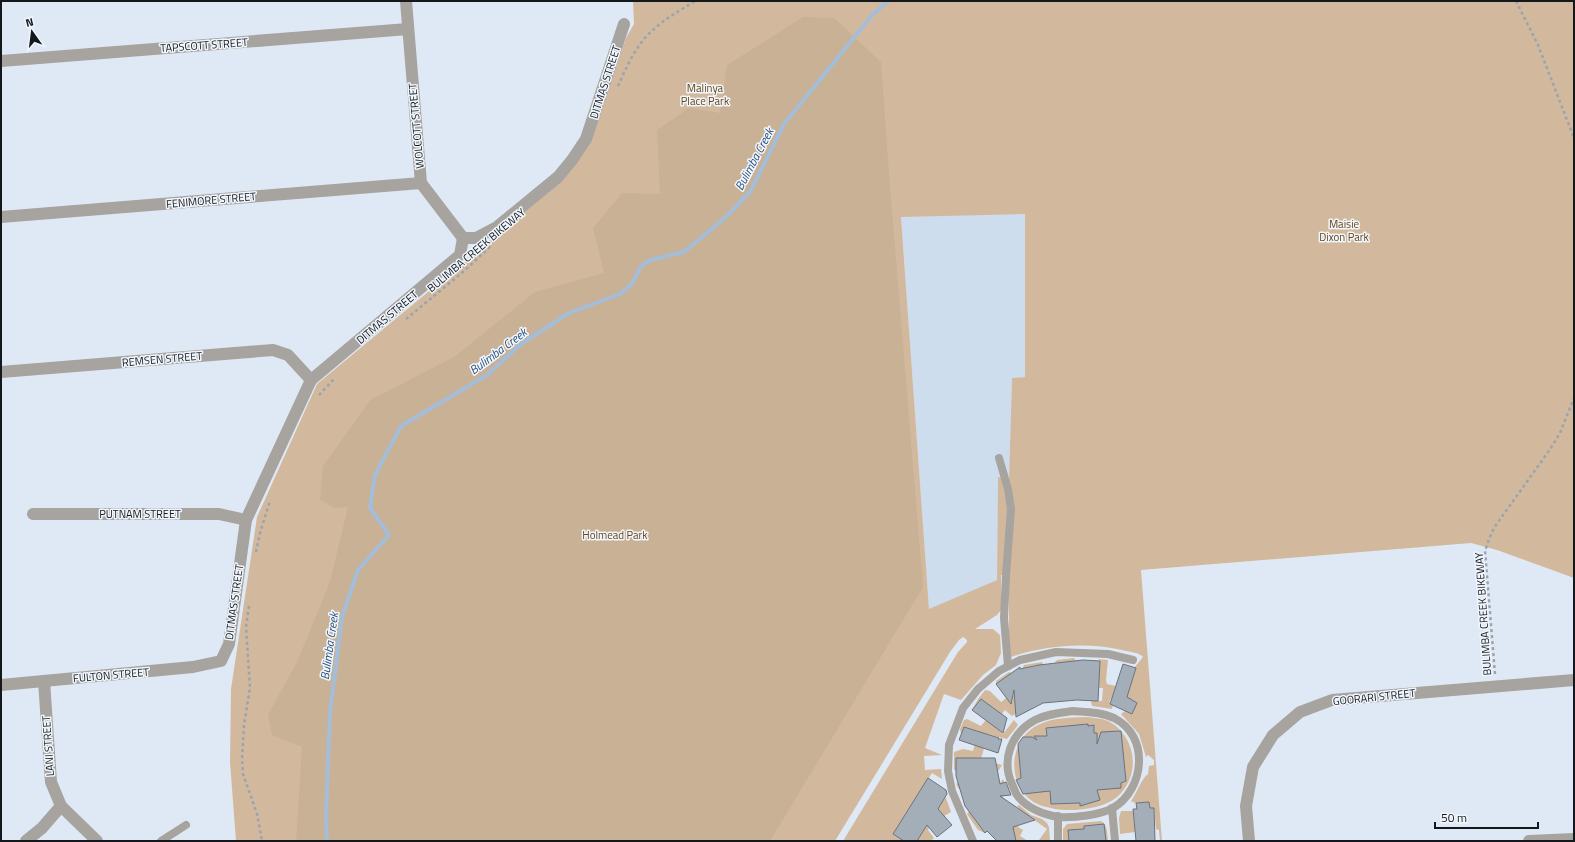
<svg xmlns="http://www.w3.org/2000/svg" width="1575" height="842" font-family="'Titillium Web',sans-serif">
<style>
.built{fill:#cdddee}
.green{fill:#d2b99d;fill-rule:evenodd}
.forest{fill:#c9b195}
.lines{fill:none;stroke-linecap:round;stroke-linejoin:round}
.stream{stroke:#a4bdd9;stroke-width:4}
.building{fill:#a4aeb8;stroke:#6a737d}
.path{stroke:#9ba3ac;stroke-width:2.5;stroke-dasharray:3 3;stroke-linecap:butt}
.lane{stroke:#a7a39e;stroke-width:8}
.street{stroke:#a7a39e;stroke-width:12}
.labels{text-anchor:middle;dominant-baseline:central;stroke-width:3;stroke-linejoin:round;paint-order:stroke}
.street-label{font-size:11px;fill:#14181c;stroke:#f0f6fd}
.park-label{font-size:11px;fill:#684516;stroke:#f0f6fd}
.water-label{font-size:12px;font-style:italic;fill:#2d5279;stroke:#f0f6fd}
</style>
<rect width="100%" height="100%" fill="#dfe9f5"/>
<polygon class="built" points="1025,214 1025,377 1012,378 1009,478 998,477 997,580 929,610 901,216"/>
<g class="green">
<path d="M633 1H1574V578L1497 550 1471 543 1141 570 1162 841H1160L1159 830 1156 829 1154 808H1150L1149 802 1135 803 1131 801C1137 793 1141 779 1148 774L1149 766 1154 765V760L1148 755 1146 757 1139 734 1121 714 1125 711 1132 714 1137 703 1115 691 1109 702 1113 705 1112 709 1092 706 1091 701H1102L1103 688 1079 687 1020 711 1012 716 1005 710 993 725 1003 734 1014 720 1018 725 1007 739 986 734V741L981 759 1002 765 999 770 983 773 987 793 1003 783H1000L1003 779 1009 792 989 808 1020 810 1017 806 1019 805 1031 815 1042 819 1047 823 1049 827 1050 841 1039 840 1047 829 1026 814 1018 827 1023 830 1020 836 1028 841H1015L983 809 973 817 985 833 978 830 967 814 970 810 978 784 959 789 956 784 962 780 954 769V752L963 749 973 751 976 740 982 733 964 727 961 734 960 729 964 720 967 719 981 726 989 716 996 710 981 699 972 710 978 699 985 690 990 691 1001 702 1010 695 1012 696 1019 691 996 684V681L1009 672 1041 684 1036 665 1022 669 1024 665 1042 662 1044 666 1068 662 1054 663 1057 660 1074 658 1076 661H1100L1098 659 1108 660 1106 680 1107 684 1129 689 1136 669 1134 668 1143 657C1138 652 1129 652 1122 650 1086 642 1046 645 1011 657L1009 649V575H1001V610L997 615 975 629H993L1000 635 1001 653 996 665 983 675 961 700 944 694 925 748 942 755 924 756 925 770 941 769 942 779 932 773 916 797 937 811 945 798H946L951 812 932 823 928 830 934 838 932 840H917L928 824 907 811 893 834 904 841H843L939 683 958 652 967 642V640L963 637 959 640 950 652 835 841H236L230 762 231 689 257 517 317 384 563 180 590 142 626 38 634 24ZM1025 214V377L1012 378 1009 478 998 477 997 580 929 609 901 217Z"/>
<path d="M1086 717C1094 718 1103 718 1110 722 1137 738 1141 776 1117 797 1103 809 1073 812 1055 809 1047 807 1039 806 1032 801 1006 782 1009 739 1038 725 1053 717 1070 718 1086 717Z"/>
<polygon points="1121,811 1133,811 1135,832 1120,834 1119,818"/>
<path d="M1101 821C1108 825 1107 833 1108 841H1063V829L1067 824Z"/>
</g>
<polygon class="forest" points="803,17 834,18 881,62 889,174 923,587 770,841 296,841 302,747 272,735 268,715 297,662 330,582 348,507 335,508 320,500 323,466 370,400 454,357 535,292 604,273 593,228 622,193 660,194 657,130 689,108 720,113 727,65"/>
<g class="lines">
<polyline class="stream" points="327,841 326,815 330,712 342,617 358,570 389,535 370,508 375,475 401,426 487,375 521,344 569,313 620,294 632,284 641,266 650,260 684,252 726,217 750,192 784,124 873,14 888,1"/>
</g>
<g class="building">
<polygon points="1083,660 1100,661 1098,701 1077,700 1043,703 1016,717 1014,690 1011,704 996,684 1020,667 1020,669 1039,665"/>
<polygon points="1123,664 1136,668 1127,697 1137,703 1132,714 1110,704"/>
<polygon points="981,699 1007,718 1003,733 972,710"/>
<polygon points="1088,724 1088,726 1094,725 1094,733 1097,733 1097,744 1101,732 1121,731 1126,781 1121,783 1121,788 1097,790 1100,800 1080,806 1080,803 1051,804 1050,791 1023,794 1016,780 1021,778 1018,744 1023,737 1032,737 1037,740 1034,736 1047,736 1046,728"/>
<polygon points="964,727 999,738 998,739 1002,739 998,753 959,740"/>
<polygon points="956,758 995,758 1000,784 1006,782 1011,795 1000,796 1035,820 1013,827 1016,841 997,841 987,831 985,833 965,806 956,776"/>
<polygon points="928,778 946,790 947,794 938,809 952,825 937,837 927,825 917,841 904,841 893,834"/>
<polygon points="1149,802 1150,808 1154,808 1155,841 1136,841 1133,809 1137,809 1136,803"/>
<polygon points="1104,824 1106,841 1069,841 1068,830 1084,829 1084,826"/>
</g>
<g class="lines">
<g class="path">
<polyline points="1516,1 1538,45 1574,138"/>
<path d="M618 86C627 66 637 43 654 29 666 18 681 10 695 1"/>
<polyline points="406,319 463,272 492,245"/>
<polyline points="319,395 335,378"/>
<polyline points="256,552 260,533 270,501"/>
<polyline points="249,606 246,627 250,688 244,725 242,760 243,774 257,814 262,841"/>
<path d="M1495 674 1485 551C1488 542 1491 533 1496 525L1551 448 1560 433 1574 398"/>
</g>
<g class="lane">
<polyline points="999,458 1008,489 1011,509 1006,575 1004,618 1008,666"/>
<path d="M1073 711C1087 712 1101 712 1114 718 1150 736 1145 789 1113 808 1100 815 1074 818 1059 817 1044 815 1026 808 1017 795 1015 792 1014 788 1012 784 1001 760 1011 733 1035 720 1047 714 1059 713 1073 711Z"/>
<polyline points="1112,808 1115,841"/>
<polyline points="1058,816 1058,841"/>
<polyline points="161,841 186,825"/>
<polyline points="973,841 952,791 948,771 949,745 963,708 978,689 999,671 1020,660 1056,652 1108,654 1133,660"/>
</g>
<g class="street">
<polyline points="406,1 421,183 463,238"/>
<polyline points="1,61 408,29"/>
<polyline points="1,217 421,183"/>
<polyline points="1,372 273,350 288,355 311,380"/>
<polyline points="33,514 219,514 246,520"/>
<polyline points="44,681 51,782 61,806 97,841"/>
<polyline points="1,685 193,667 221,661 229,644 246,520 311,380 460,255 463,238 476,238 497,227 558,177 572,160 586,139 624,24"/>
<polyline points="26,841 42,828 61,806"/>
<polyline points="1249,841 1246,806 1253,767 1273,735 1300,712 1332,700 1574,680"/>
<polyline points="1529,841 1574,839"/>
</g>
</g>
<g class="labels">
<g class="street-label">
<text transform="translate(204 45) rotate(-4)">TAPSCOTT STREET</text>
<text transform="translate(605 82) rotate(-72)">DITMAS STREET</text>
<text transform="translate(416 126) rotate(-95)">WOLCOTT STREET</text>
<text transform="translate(211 200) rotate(-5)">FENIMORE STREET</text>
<text transform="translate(476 250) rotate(-40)">BULIMBA CREEK BIKEWAY</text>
<text transform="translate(387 317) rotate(-40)">DITMAS STREET</text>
<text transform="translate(162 359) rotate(-5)">REMSEN STREET</text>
<text x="140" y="514">PUTNAM STREET</text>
<text transform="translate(234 602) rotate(-82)">DITMAS STREET</text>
<text transform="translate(1483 614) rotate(-94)">BULIMBA CREEK BIKEWAY</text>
<text transform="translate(111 675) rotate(-5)">FULTON STREET</text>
<text transform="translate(1374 697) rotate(-6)">GOORARI STREET</text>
<text transform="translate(48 746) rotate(-94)">LANI STREET</text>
</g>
<g class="park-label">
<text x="705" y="88">Malinya<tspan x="705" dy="13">Place Park</tspan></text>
<text x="1344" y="224">Maisie<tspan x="1344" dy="13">Dixon Park</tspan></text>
<text x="615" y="535">Holmead Park</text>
</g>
<g class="water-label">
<text transform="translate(754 159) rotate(-62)">Bulimba Creek</text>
<text transform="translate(498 351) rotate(-37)">Bulimba Creek</text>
<text transform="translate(329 646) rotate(-82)">Bulimba Creek</text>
</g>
</g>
<rect width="1575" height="842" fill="none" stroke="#14181c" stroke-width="4"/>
<g transform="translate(32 32) rotate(346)" stroke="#f0f6fd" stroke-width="3" paint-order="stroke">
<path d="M0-3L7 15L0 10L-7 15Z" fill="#14181c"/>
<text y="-6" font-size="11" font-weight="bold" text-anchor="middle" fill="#14181c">N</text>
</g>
<path d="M1435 822v6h103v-6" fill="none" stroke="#14181c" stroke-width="2"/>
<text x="1441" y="822" font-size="12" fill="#14181c" stroke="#f0f6fd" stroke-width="3" paint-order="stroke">50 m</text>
</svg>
